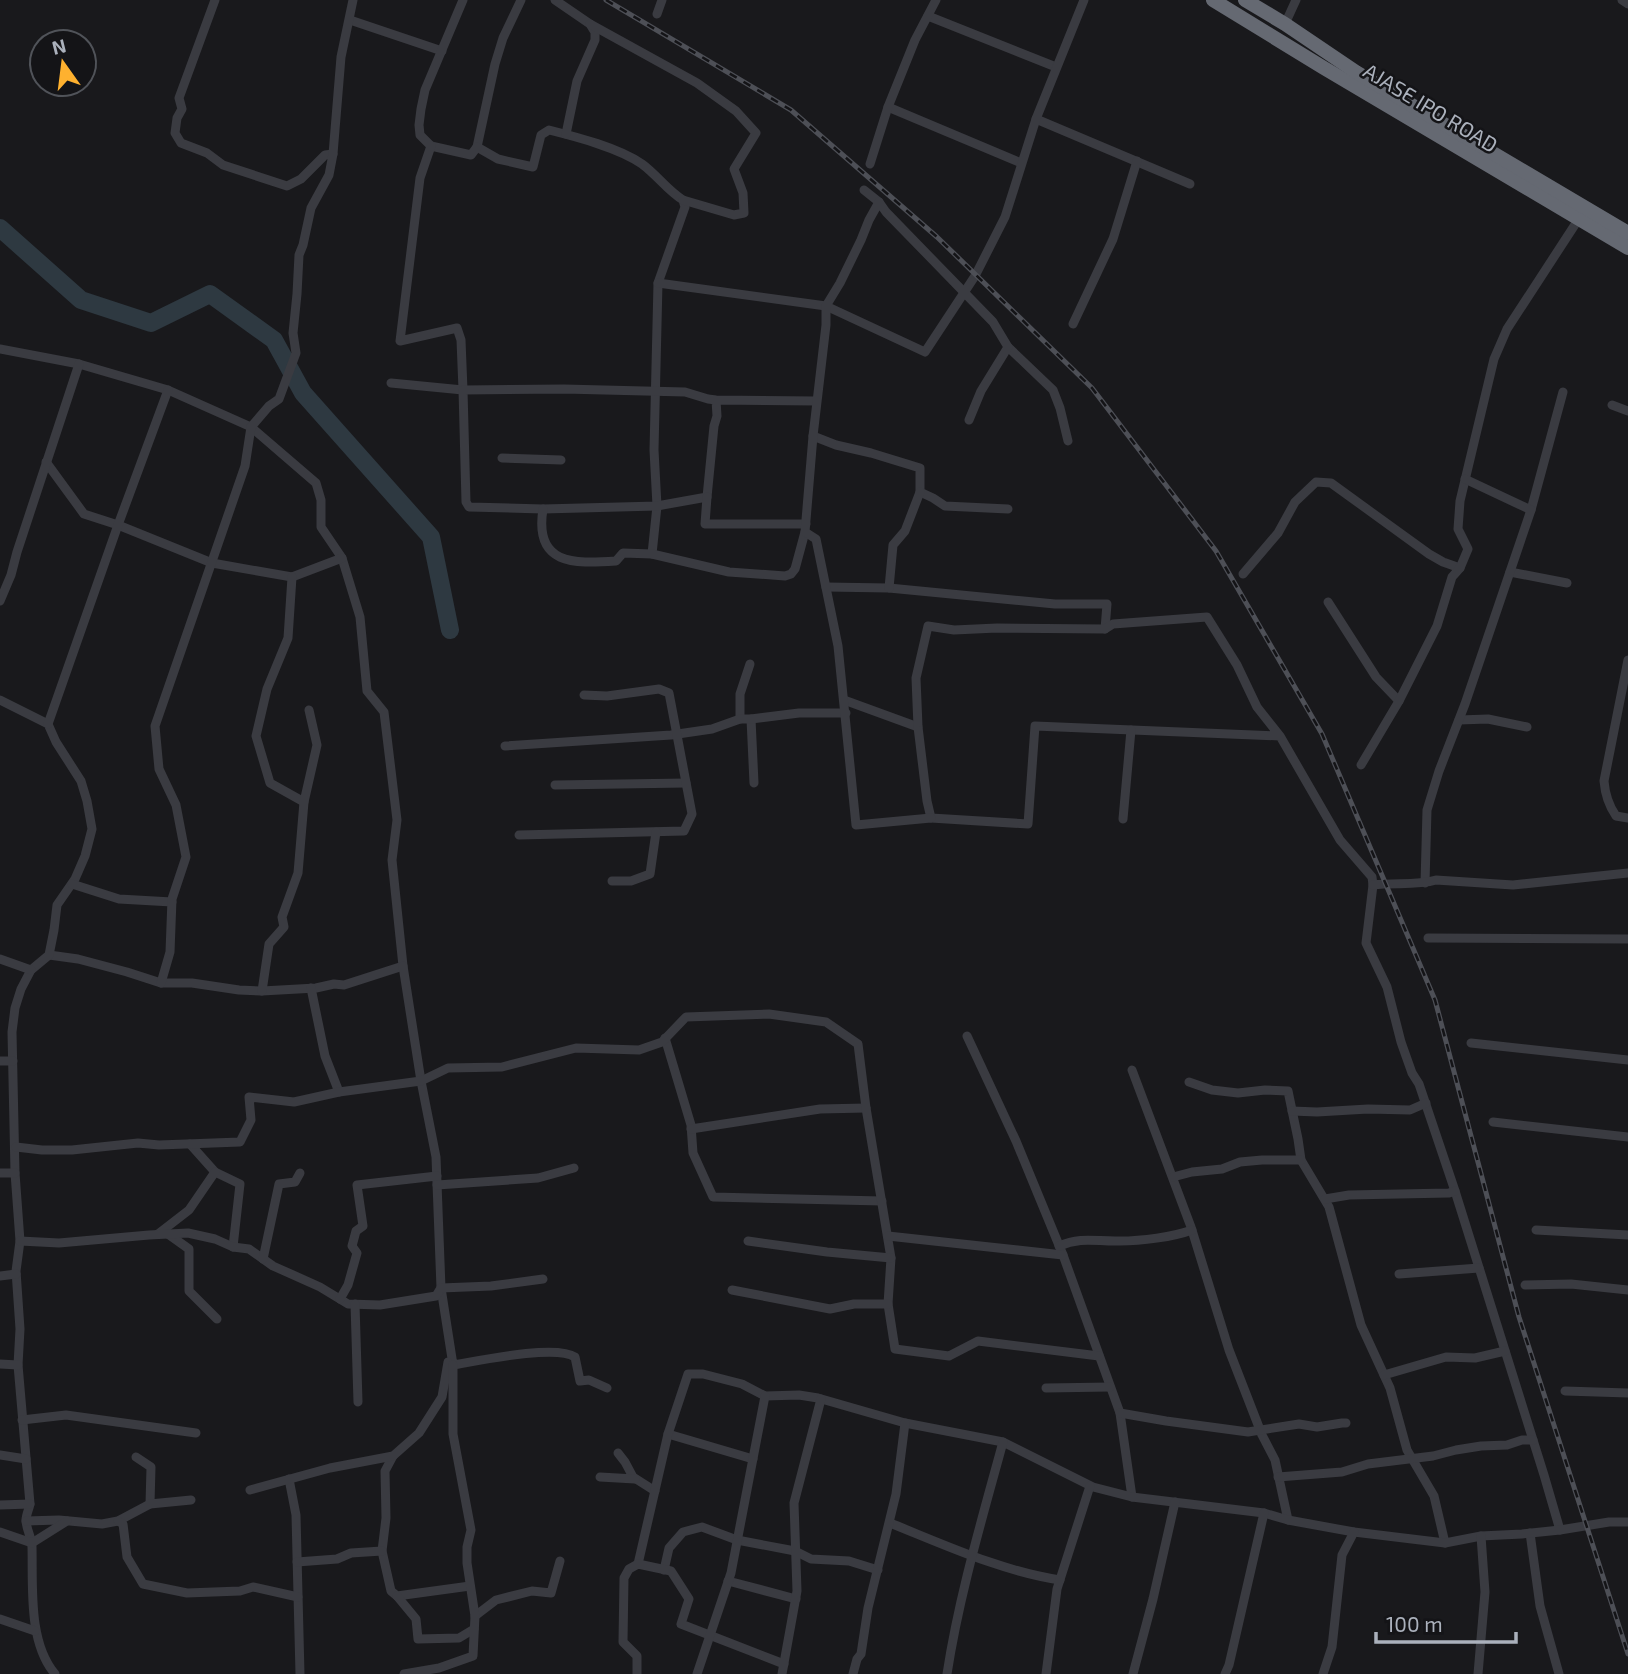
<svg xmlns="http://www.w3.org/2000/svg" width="1628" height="1674" font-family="'Exo 2',sans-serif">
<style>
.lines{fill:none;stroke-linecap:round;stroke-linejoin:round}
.river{stroke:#2e3941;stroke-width:18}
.minor{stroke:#3a3b41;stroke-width:9}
.highway{stroke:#656972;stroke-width:14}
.rail-casing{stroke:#4d4f56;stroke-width:5}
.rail{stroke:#141417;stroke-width:2.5;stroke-dasharray:8;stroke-linecap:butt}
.labels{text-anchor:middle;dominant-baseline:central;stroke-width:5;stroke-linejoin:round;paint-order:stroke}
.street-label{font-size:21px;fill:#abb1bc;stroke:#141417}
</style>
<rect width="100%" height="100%" fill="#19191c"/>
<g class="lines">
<polyline class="river" points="0,228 81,300 151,323 210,294 274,340 303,393 431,537 450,630"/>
<g class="minor">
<polyline points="215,0 179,98 182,109 177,118 175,133 181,143 207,153 223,165 287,186 301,179 325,155 333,154"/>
<path d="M521 0 503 38 495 64 477 147 498 159 533 167 541 135 549 130C577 137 619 148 642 164 657 175 668 191 683 200L685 207 658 283 654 450 657 506 652 554"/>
<polyline points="555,0 590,24 595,32 595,40 577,81 566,134"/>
<polyline points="1622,0 1628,4"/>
<polyline points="657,14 662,0"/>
<polyline points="928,16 1056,67"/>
<polyline points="350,20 442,51"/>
<polyline points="590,24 697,83 736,111 756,133 734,169 743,193 744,213 734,215 683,200"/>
<polyline points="1285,24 1296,0"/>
<polyline points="888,107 1021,163"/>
<polyline points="1036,119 1190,184"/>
<polyline points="431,146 471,155 477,147"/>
<polyline points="870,164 888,107 915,40 936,0"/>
<polyline points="864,190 879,202"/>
<polyline points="658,283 826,306 925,352 975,276 1005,217 1036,119 1084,0"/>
<polyline points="1073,324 1113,239 1137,161"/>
<polyline points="1008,347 1053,390 1060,408 1068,441"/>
<polyline points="0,349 79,364 168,390 251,427 316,483 321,500 321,527 342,558 360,617 367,691 384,712 397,820 392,860 403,966 344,985 334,984 316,988 262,991 239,990 192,983 161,983 127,972 78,959 49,955"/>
<polyline points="391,383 463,390 461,340 457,328 400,341 420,178 431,146 420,135 419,125 421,109 425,90 463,0"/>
<polyline points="716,400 717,416 714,426 707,497 657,506 543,509 469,507 466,502 463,390 564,389 685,392 708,399 716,400 816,401"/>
<polyline points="1612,405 1628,411"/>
<polyline points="813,436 836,445 871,453 920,468 920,492 933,498 945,506 1008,509"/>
<polyline points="502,458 561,460"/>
<polyline points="46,462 84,514 118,525 212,563 292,577 342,558"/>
<polyline points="707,497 705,524 806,524"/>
<path d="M543 509C534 565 573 564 616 561L623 553 652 554 729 572 785 576 791 574 795 569 805 532"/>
<polyline points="1531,510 1563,392"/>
<polyline points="1510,572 1567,583"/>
<polyline points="1243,574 1278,533 1295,502 1316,482 1331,483 1429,554 1443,562 1460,568"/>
<polyline points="292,577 288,638 267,689 256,736 270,783 304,802"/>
<polyline points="826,587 889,588 1055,604 1107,604 1105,629"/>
<polyline points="889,588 893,545 905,531 920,492"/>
<polyline points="0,601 11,575 17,552 79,364"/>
<polyline points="1328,602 1376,677 1399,701"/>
<path d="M1628 660 1604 781C1605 793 1609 806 1616 816L1628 818"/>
<path d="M0 700 48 724 56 742 81 781 87 801 92 829 85 856 75 879 57 905 54 930 49 955 31 970 21 989 15 1008 12 1032 15 1173 20 1241 16 1271 20 1329 18 1365 30 1504C29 1509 26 1515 26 1520 26 1529 32 1538 32 1547 33 1587 28 1642 55 1674"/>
<polyline points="844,700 918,727"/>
<polyline points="740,719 740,694 750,664"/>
<polyline points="751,719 754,783"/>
<polyline points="1459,720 1488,719 1527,727"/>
<polyline points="48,724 118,525 168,390"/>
<polyline points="1280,736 1257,707 1237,665 1207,617 1113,624 1105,629 997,628 954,630 928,626 916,678 918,727 927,801 931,818 1028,824 1035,726 1280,736 1340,840 1372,877 1373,885 1366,943 1387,987 1401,1042 1412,1073 1419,1084 1455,1191 1544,1475 1560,1530"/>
<polyline points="505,746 671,735 712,729 740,719 751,719 799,713 846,713"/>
<polyline points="1361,765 1399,701 1437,626 1452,577 1460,568 1468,549 1458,529 1460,501 1494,359 1507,329 1578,220"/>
<polyline points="555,785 686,783"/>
<polyline points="931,818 856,825 838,646 816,539 805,532 813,436 826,325 826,306 840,283 861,240 869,220 879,202 886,212 993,322 1008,347 981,391 969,420"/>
<polyline points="1123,819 1131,730"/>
<polyline points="519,835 684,831 692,814 669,693 659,689 607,696 584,695"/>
<polyline points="612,881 631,881 650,874 656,832"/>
<polyline points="1425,883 1427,810 1439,771 1465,704 1531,510 1465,479"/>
<polyline points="72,884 119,899 172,902"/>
<path d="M1373 885C1394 882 1416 886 1436 880L1513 885 1628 873"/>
<polyline points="1428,938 1628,939"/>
<polyline points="0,959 31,970"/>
<path d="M403 966 421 1081 436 1157 441 1288 453 1365C477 1361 556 1344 575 1357L580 1381 589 1380 607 1388"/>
<polyline points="161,983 170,952 172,899 186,857 176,805 159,769 155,726 245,466 251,427 269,406 279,399 296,353 293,333 297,294 299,255 303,245 311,208 329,175 333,154 341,57 353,0"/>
<polyline points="311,988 325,1056 339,1092"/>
<polyline points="262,991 269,944 284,927 282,917 298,873 304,802 317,745 309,710"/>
<polyline points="967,1036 1016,1141 1063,1255 1120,1413 1132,1497"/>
<polyline points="665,1038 691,1125 693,1153 713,1197 882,1201"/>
<polyline points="1471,1043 1628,1060"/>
<polyline points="0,1061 13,1061"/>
<polyline points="1132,1070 1191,1227 1229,1350 1262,1435 1275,1460 1288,1520"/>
<polyline points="1189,1082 1212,1090 1238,1093 1265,1090 1288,1091 1298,1139 1301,1160 1329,1207 1361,1325 1390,1388 1407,1450 1434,1496 1445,1543"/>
<polyline points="1292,1111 1317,1112 1368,1109 1410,1110 1426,1103"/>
<polyline points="1493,1122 1628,1137"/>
<polyline points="691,1129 820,1109 866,1108"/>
<polyline points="190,1144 215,1172 240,1184 233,1247"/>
<polyline points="16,1147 42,1150 72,1150 138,1143 159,1145 240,1142 251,1120 249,1097 294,1102 339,1092 421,1081 448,1068 502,1067 576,1048 639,1050 662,1042 686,1017 769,1014 826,1022 858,1044 866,1108 891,1258 888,1304 895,1349 949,1356 978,1341 1099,1356"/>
<polyline points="0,1173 15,1173"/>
<polyline points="1173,1177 1192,1172 1222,1169 1240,1162 1262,1160 1301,1160"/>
<polyline points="437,1185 538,1178 574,1168"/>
<polyline points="1325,1199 1349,1195 1449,1193 1455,1191"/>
<polyline points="1536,1230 1628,1235"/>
<polyline points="158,1234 189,1210 215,1172"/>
<polyline points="168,1234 189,1249 189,1291 217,1319"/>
<polyline points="888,1236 1063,1255"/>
<polyline points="20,1241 59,1243 149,1235 188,1233 215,1239 233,1247 249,1249 273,1266 320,1287 348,1304 380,1305 436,1296 441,1288 491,1286 543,1279"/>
<polyline points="748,1241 827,1252 891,1258"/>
<path d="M1059 1246C1082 1236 1097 1242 1120 1241 1141 1241 1173 1237 1192 1230"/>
<polyline points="263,1259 279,1184 295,1182 300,1173"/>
<polyline points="1399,1274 1479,1268"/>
<polyline points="0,1276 16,1274"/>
<polyline points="1525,1285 1571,1284 1628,1290"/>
<polyline points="732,1290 830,1309 854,1304 888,1304"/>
<polyline points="340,1299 348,1285 357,1253 352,1246 356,1231 363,1226 357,1185 437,1176"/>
<polyline points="355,1304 358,1402"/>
<polyline points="0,1364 18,1365"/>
<polyline points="1384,1375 1446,1357 1475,1358 1505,1351"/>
<polyline points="1046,1388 1110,1387"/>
<polyline points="1565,1391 1628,1393"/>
<polyline points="1120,1413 1166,1421 1248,1432 1299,1424 1317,1427 1342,1423 1346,1423"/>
<polyline points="22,1420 66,1415 196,1433"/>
<polyline points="668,1434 753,1459"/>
<polyline points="618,1453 625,1462 633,1477 655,1491"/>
<polyline points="0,1455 26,1459"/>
<polyline points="393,1456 385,1471 386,1518 382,1551 391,1591 397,1596 470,1586"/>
<polyline points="136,1457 151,1467 150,1504"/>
<polyline points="600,1477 635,1479"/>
<polyline points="1278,1477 1342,1472 1368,1464 1433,1456 1456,1450 1481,1446 1507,1445 1522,1440 1533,1440"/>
<polyline points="289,1479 296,1515 300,1674"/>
<polyline points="250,1490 330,1468 393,1456 419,1433 442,1397 448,1362"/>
<polyline points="0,1505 30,1504"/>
<polyline points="26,1521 59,1520 102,1524 118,1521 150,1504 191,1500"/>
<polyline points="118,1521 123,1524 127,1557 143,1584 187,1593 240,1591 253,1587 298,1597"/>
<path d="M890 1523C945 1545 1001 1571 1060 1580"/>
<polyline points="0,1532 32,1543 67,1521"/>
<polyline points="1530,1533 1540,1606 1559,1674"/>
<polyline points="297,1562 337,1559 351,1553 382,1551"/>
<polyline points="638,1564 668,1434 688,1374 703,1374 742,1384 765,1396 799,1395 818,1398 905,1423 1003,1442 1093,1487 1132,1497 1264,1513 1288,1520 1354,1532 1445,1543 1481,1536 1522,1534 1560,1530 1609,1522 1628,1522"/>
<polyline points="664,1570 669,1548 683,1532 702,1527 737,1540 795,1551 811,1559 849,1561 878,1570"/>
<polyline points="728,1581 796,1599"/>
<polyline points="397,1596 416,1619 418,1639 459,1638 474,1629"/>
<polyline points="475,1616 496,1600 532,1591 551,1593 560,1561"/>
<polyline points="0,1619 35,1631"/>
<polyline points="404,1674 439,1668 473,1656 475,1616 467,1563 467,1547 471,1530 453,1434 453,1365"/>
<polyline points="637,1674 637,1656 623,1642 624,1578 629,1569 638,1564 671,1571 689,1599 681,1624 784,1664"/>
<polyline points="697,1674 731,1573 765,1396"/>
<polyline points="782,1674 797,1591 794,1503 821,1399"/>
<polyline points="853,1674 857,1659 861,1654 868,1608 896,1494 905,1423"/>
<path d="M947 1674C959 1596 982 1519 1003 1442"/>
<polyline points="1046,1674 1057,1589 1090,1486"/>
<polyline points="1133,1674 1153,1599 1175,1502"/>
<polyline points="1225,1674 1229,1665 1264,1513"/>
<polyline points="1323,1674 1332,1647 1342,1555 1354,1532"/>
<polyline points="1478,1674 1485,1592 1481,1536"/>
</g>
<g class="highway">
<polyline points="1213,0 1324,68 1628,248"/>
<polyline points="1245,0 1285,24 1356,72 1628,233"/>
</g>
<g class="rail-casing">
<polyline id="rail" points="606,0 791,110 937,237 1092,388 1216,551 1322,734 1435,1000 1519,1317 1628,1654"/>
</g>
<use href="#rail" class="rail"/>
</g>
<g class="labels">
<g class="street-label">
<text transform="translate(1431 107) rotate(31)">AJASE IPO ROAD</text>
</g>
</g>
<g transform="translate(63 63) rotate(346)"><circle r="33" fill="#141417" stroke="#505359" stroke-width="2"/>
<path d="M0-5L12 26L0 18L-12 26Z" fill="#feb12f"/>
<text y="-10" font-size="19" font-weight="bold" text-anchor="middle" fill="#abb1bc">N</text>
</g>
<path d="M1376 1632v10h140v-10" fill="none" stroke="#abb1bc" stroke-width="3.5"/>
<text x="1386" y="1632" font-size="21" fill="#abb1bc" stroke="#141417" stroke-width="5" paint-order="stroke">100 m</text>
</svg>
